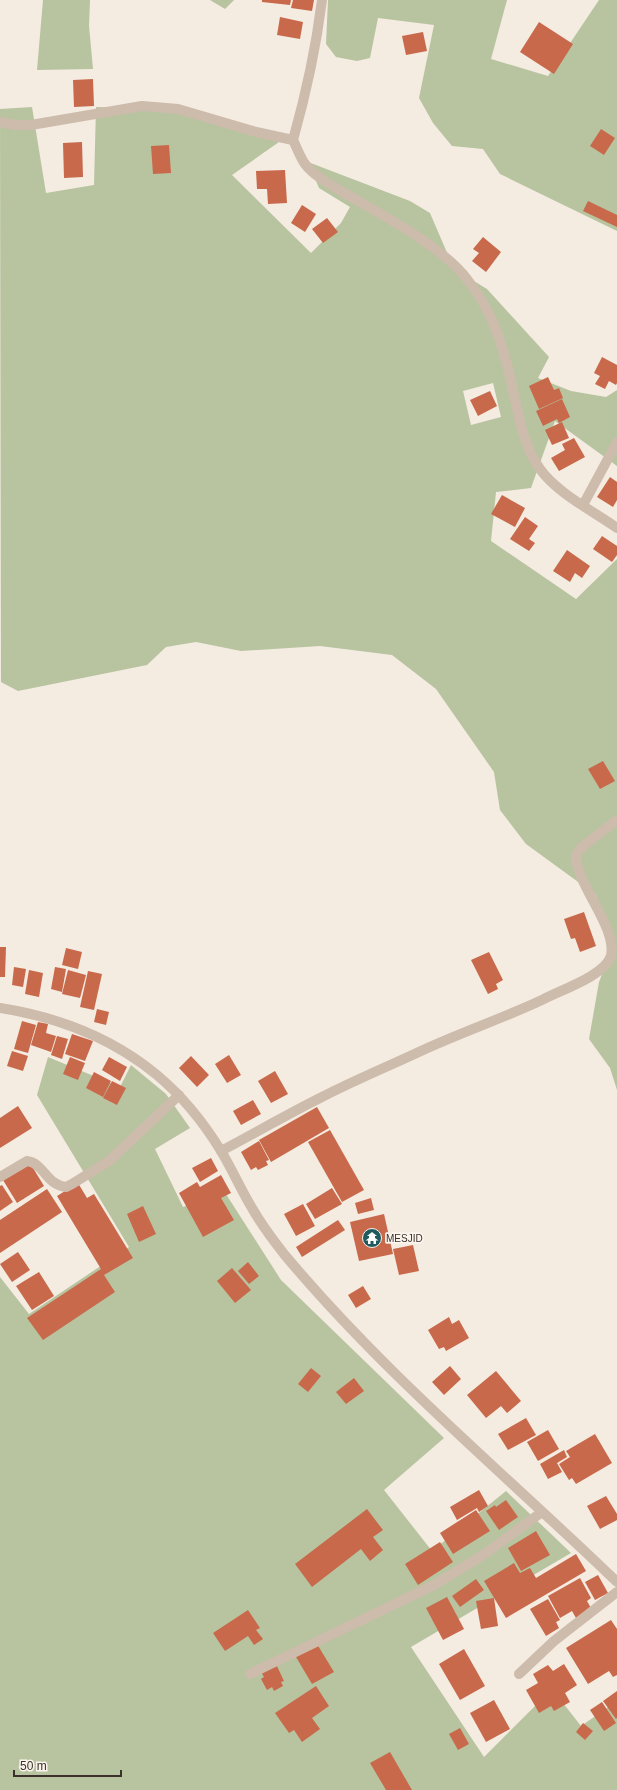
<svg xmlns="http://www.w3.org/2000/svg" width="617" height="1790" font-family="Helvetica,sans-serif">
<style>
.green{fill:#b8c4a0;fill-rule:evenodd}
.building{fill:#c8694b}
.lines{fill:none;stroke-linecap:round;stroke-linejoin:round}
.minor{stroke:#cdbbac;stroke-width:10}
.labels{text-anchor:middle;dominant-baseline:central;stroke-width:3.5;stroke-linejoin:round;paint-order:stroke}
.poi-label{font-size:10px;fill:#3b302b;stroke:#fbf5ee;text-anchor:start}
</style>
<rect width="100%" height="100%" fill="#f4ebe1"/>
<g class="green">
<polygon points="43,0 90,0 89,26 93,69 37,70"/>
<polygon points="210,0 234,0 225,9"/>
<polygon points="328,0 507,0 491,59 548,76 599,0 617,0 617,231 500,174 483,149 452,146 433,123 419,98 434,25 378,18 370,58 357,61 336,57 326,44"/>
<path d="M32 107 46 193 94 185 96 107 165 109 289 135 232 175 311 253 341 223 350 207 319 188 308 162 410 201 430 213 454 269 487 289 549 357 538 378 571 391 606 397 617 390V466L555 421 531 488 496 492 491 541 576 599 617 559V1090L610 1068 589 1039 599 982 612 949 596 895 526 844 500 810 494 772 436 689 392 655 320 646 241 651 196 642 166 647 147 665 18 691 1 682 0 109ZM493 383 501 417 471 425 463 391Z"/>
<polygon points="48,1057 120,1087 131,1065 166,1094 190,1128 155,1149 183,1207 224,1191 281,1280 444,1438 384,1490 432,1551 506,1491 571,1553 411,1647 484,1757 552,1689 581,1726 617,1701 617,1790 0,1790 0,1277 29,1314 129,1247 37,1095"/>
</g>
<g class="building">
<polygon points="262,0 291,0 290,5 262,2"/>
<polygon points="293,0 314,0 312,11 291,8"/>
<polygon points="280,17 303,22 300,39 277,35"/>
<polygon points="539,22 573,44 554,74 520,52"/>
<polygon points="423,32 427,51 406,55 402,36"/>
<polygon points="93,79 94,106 74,107 73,80"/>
<polygon points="601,129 615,138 604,155 590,146"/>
<polygon points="82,142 83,177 64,178 63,143"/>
<polygon points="169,145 171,173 153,174 151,146"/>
<polygon points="285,170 287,203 268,204 267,189 257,189 256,171"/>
<polygon points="588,201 617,215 617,227 583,211"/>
<polygon points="302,205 316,214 305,232 291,223"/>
<polygon points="327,218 338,232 323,243 312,229"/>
<polygon points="483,237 501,252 486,272 472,261 479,253 473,249"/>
<polygon points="602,357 617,365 617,383 616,385 609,381 605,389 595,384 600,376 594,373"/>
<polygon points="548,377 554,390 559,388 563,398 539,409 529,386"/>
<polygon points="490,391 497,406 478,416 470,400"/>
<polygon points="562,399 570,417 559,423 557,419 543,426 536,411"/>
<polygon points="562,422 569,438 552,445 545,430"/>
<polygon points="574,438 585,457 559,471 551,458 565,450 562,444"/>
<polygon points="610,477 617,482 617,500 613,507 597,497"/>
<polygon points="502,495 525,508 515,527 491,514"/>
<polygon points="525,517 538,526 529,539 535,543 529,551 510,539"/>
<polygon points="602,536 617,546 617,555 612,562 593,549"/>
<polygon points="567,550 590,566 582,578 575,573 570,582 553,571"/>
<polygon points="603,761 615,781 600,789 588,769"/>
<polygon points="584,912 596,946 580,952 575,938 571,939 564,919"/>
<polygon points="0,947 6,947 5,977 0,977"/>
<polygon points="66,948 82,952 78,969 62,965"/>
<polygon points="489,952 503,980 496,984 498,989 488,994 471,960"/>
<polygon points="14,967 26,969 23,987 12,985"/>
<polygon points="55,967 66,969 62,992 51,989"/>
<polygon points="29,970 43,973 39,997 25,994"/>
<polygon points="68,970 86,975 80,998 62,994"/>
<polygon points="88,971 102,974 94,1010 80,1007"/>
<polygon points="97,1009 109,1012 106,1025 94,1022"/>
<polygon points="22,1021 36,1025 28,1053 14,1049"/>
<polygon points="38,1022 48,1024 46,1033 56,1036 51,1052 31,1045"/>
<polygon points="72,1034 93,1041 85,1061 65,1054"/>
<polygon points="57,1036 68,1039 62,1059 51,1055"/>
<polygon points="12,1051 28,1056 23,1071 7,1066"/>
<polygon points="229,1055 241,1075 227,1083 215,1064"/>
<polygon points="191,1056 209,1075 197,1087 179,1068"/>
<polygon points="70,1057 85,1063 78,1080 63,1074"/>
<polygon points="109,1057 127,1067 120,1081 102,1070"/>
<polygon points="275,1071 288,1094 271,1103 258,1081"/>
<polygon points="94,1072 111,1081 103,1097 86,1088"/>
<polygon points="112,1081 126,1088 117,1105 103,1098"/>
<polygon points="253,1100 261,1114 241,1125 233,1111"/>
<polygon points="18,1106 32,1128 0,1148 0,1118"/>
<polygon points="317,1107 329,1128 271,1162 259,1140"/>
<polygon points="330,1130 364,1190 342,1202 308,1142"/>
<polygon points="259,1141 269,1160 266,1161 268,1165 258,1170 256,1167 251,1170 241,1152"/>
<polygon points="211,1158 218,1171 200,1182 192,1168"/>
<polygon points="30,1163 44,1186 17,1203 3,1180"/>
<polygon points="221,1175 231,1193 221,1198 234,1220 203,1237 179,1193 197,1182 200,1187"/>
<polygon points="78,1183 87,1198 94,1194 133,1258 104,1275 115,1292 43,1340 27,1318 101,1269 57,1196"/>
<polygon points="2,1185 13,1202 0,1211 0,1186"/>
<polygon points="332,1188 342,1204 315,1219 306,1204"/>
<polygon points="47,1189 62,1212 0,1253 0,1220"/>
<polygon points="371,1198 374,1210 358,1214 355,1203"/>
<polygon points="303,1204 315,1226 296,1236 284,1214"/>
<polygon points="143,1206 156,1234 139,1242 127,1214"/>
<polygon points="384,1214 393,1254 359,1261 350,1222"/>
<polygon points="338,1220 345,1230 302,1257 296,1247"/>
<polygon points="413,1245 419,1271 399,1275 393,1249"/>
<polygon points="18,1252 30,1270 12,1282 0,1264"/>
<polygon points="248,1262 259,1276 249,1284 238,1271"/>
<polygon points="232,1268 251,1290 235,1303 217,1281"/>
<polygon points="39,1272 54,1296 32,1310 16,1286"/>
<polygon points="363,1286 371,1299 356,1308 348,1295"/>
<polygon points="449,1317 452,1324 459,1320 469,1338 446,1351 444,1347 439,1349 428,1330"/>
<polygon points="450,1366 461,1379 444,1395 432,1382"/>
<polygon points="311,1368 321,1376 308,1392 298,1384"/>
<polygon points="496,1371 521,1401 507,1413 501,1406 486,1418 467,1395"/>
<polygon points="354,1378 364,1391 346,1404 336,1392"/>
<polygon points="526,1418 536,1435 508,1450 498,1434"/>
<polygon points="548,1430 559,1449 538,1461 527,1442"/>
<polygon points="595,1434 612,1463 576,1484 572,1478 569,1480 559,1464 570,1457 566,1451"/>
<polygon points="564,1450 567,1457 557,1463 562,1472 548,1479 540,1464"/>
<polygon points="479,1490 488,1506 479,1512 477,1508 457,1520 450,1507"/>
<polygon points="606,1496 617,1514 617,1520 600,1529 587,1506"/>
<polygon points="506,1500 518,1517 499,1530 486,1511 495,1505 496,1507"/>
<polygon points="367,1509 383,1530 373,1537 383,1550 370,1561 361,1549 312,1587 295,1564"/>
<polygon points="476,1510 490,1531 453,1554 440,1533"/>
<polygon points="536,1531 550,1555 521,1571 508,1548"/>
<polygon points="440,1542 453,1562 418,1585 405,1564"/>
<polygon points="576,1554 586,1571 506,1618 484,1581 514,1563 520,1573 530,1568 536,1578"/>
<polygon points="598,1575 608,1593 595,1600 585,1582"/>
<polygon points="580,1578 591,1598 587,1601 592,1610 576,1618 572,1611 560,1618 548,1596"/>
<polygon points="476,1579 484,1590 460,1607 452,1596"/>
<polygon points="447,1597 464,1629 443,1640 426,1608"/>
<polygon points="494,1598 498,1626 481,1629 476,1601"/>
<polygon points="548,1599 560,1620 556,1622 559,1628 546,1636 530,1609"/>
<polygon points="248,1610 260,1628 256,1630 263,1639 254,1645 248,1636 225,1651 213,1633"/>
<polygon points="611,1620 617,1629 617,1675 613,1677 609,1671 588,1684 566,1648"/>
<polygon points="317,1644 334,1672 312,1684 296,1657"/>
<polygon points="464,1649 485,1686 460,1700 439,1664"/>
<polygon points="276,1664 284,1681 281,1682 283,1686 274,1691 272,1687 267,1690 261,1679 264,1677 261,1672"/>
<polygon points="564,1664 577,1685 565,1693 570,1702 554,1711 551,1706 539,1713 526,1690 538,1683 533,1674 548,1665 553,1671"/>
<polygon points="316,1686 329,1706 312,1718 320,1729 302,1742 294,1730 289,1733 275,1713"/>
<polygon points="617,1691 617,1718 616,1719 603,1701"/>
<polygon points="494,1700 510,1729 486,1742 470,1713"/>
<polygon points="602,1702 616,1723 604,1731 590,1710"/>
<polygon points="583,1723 593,1731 585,1740 576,1732"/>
<polygon points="460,1728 469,1744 458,1750 449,1734"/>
<polygon points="390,1752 412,1790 386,1790 370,1763"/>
</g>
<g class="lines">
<g class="minor">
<path d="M322 0C316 48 306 94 293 140 297 148 300 157 305 164 315 178 345 193 360 202 392 220 445 250 467 279 492 311 502 342 511 381 518 411 522 444 540 469 557 493 593 511 617 528"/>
<polyline points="0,122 15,125 31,125 142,106 178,109 256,132 293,140"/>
<polyline points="583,505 617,442"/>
<path d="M0 1008C58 1017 111 1037 157 1075 182 1096 204 1123 221 1151 232 1169 241 1190 252 1208 261 1224 273 1240 284 1254 384 1374 505 1474 617 1582"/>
<path d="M221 1151C255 1133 288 1114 322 1097 355 1080 389 1066 421 1051 462 1032 504 1018 544 999 563 989 604 976 611 956 617 926 576 885 576 855L582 847 617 820"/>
<path d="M0 1177 27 1161C44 1163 46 1185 66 1187L72 1184 109 1161 179 1095"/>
<polyline points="250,1674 434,1585 483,1555 542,1512"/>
<polyline points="519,1674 554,1641 617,1592"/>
</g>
</g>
<defs>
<g id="temple-disc" transform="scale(1)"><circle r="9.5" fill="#1f5a5e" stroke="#fbf5ee"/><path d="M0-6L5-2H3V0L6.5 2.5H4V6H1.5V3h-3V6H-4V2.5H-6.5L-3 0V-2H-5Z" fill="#fff"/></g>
</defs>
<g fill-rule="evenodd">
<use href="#temple-disc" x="372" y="1238"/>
</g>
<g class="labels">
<g class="poi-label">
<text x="386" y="1238">MESJID</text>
</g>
</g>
<path d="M14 1770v6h107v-6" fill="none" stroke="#3b302b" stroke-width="2"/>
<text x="20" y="1770" font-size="12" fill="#3b302b" stroke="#fbf5ee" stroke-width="3" paint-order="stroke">50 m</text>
</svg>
